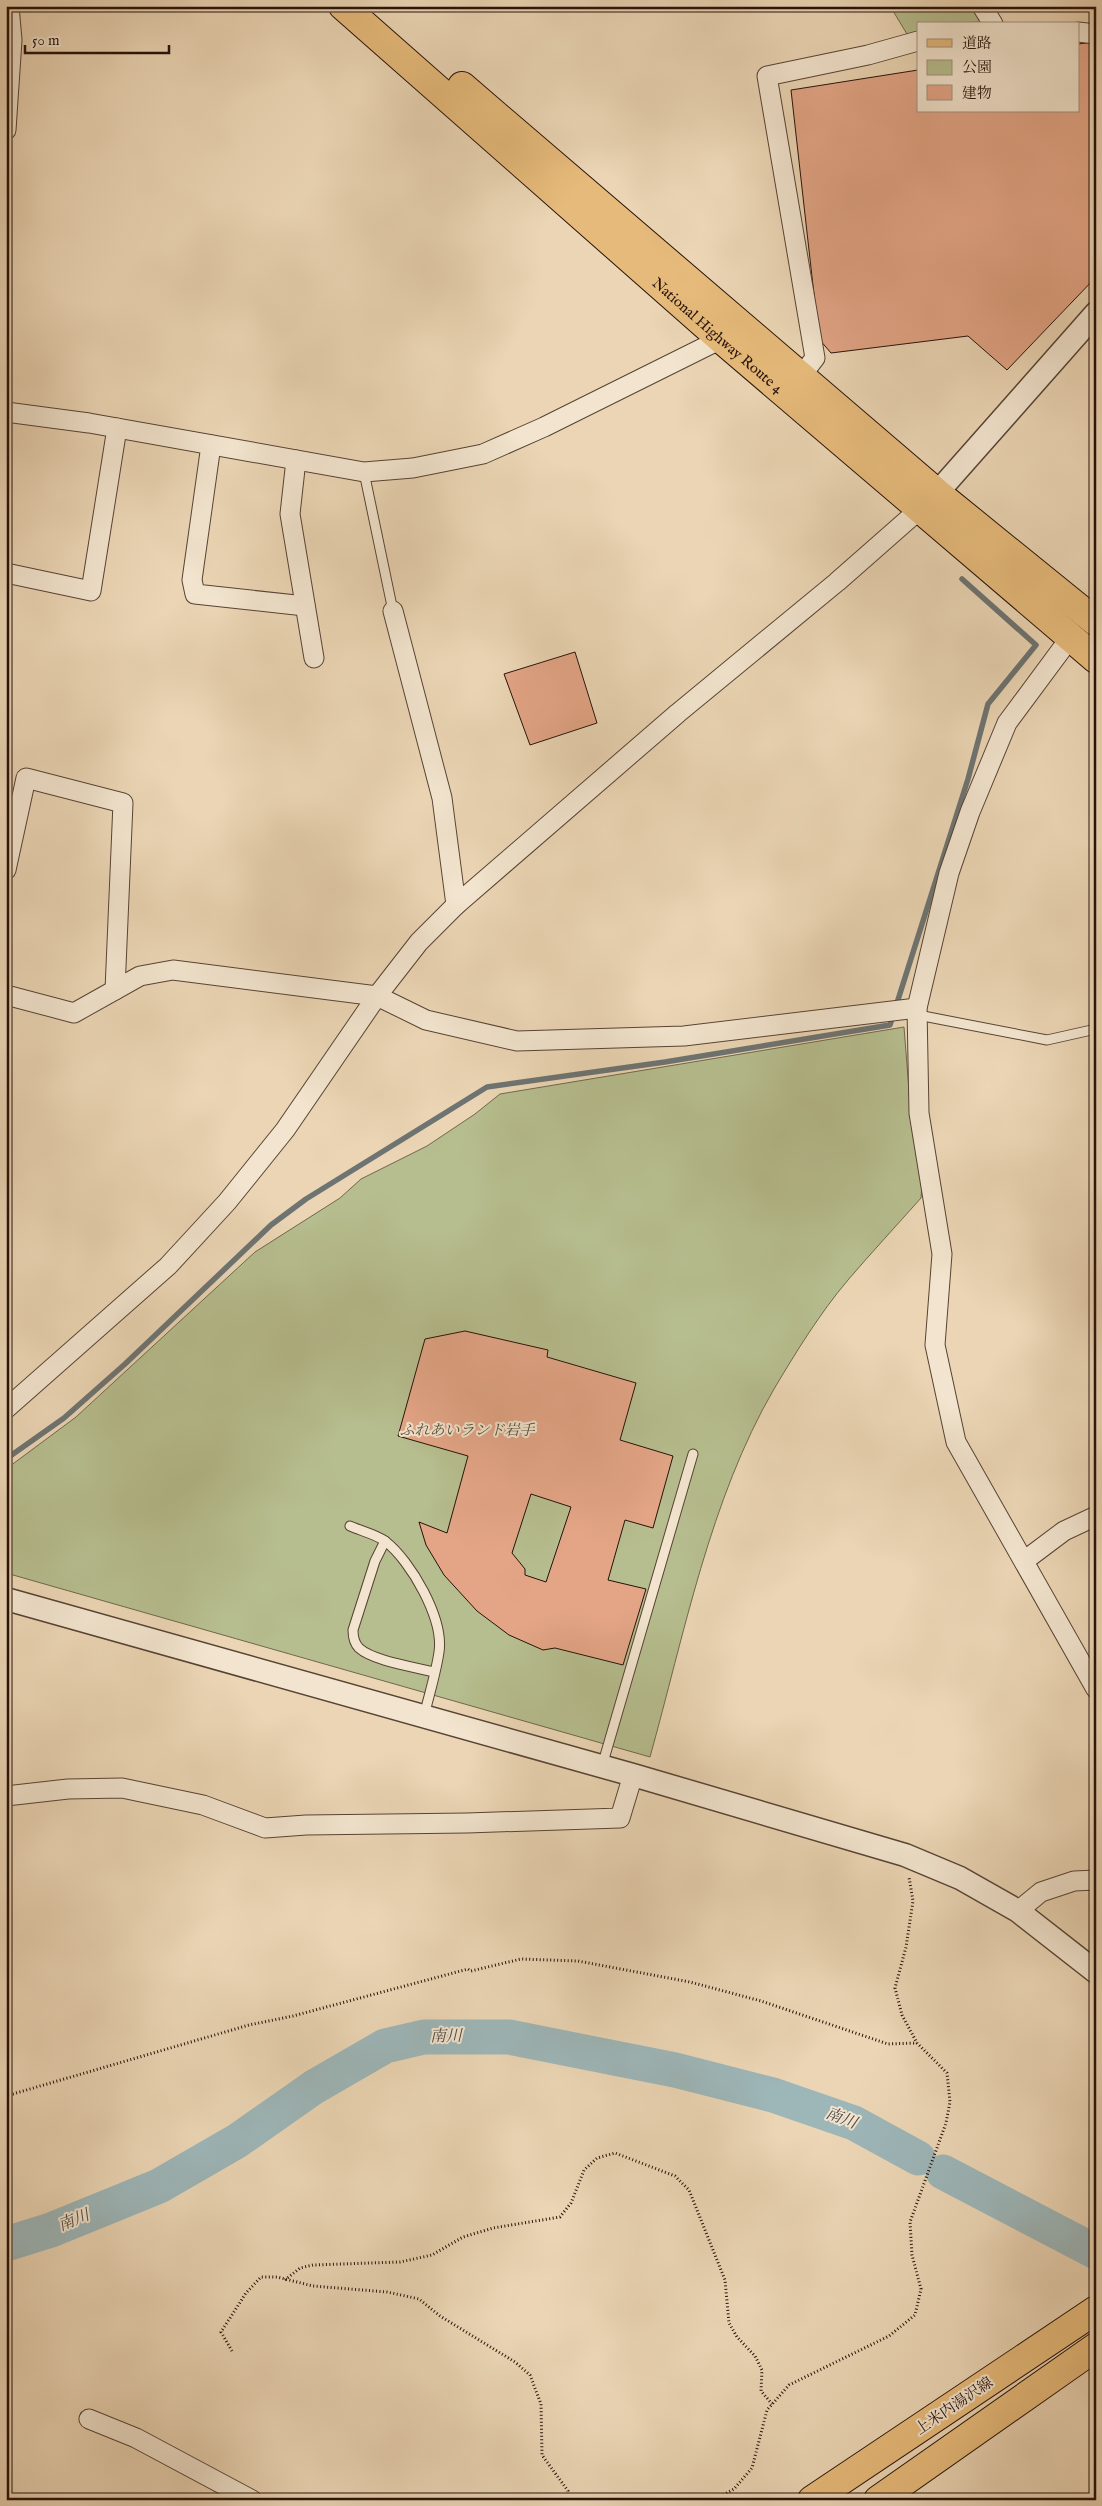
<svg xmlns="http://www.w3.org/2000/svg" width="1102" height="2506" font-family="'IM FELL English','Noto Serif JP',serif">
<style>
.green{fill:#b6bd8e;stroke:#6e684c}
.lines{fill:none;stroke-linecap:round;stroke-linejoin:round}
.stream{stroke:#6d7472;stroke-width:5.5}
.river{stroke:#9db6b8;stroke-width:35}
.building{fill:#e3a586;stroke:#26120a;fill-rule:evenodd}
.service-casing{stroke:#574334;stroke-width:11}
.minor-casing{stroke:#574334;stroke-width:21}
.tertiary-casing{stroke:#574334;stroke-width:25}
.primary-casing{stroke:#26120a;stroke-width:30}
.trunk-casing{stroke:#26120a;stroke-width:30}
.path{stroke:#26120a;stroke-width:3;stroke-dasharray:1 2.5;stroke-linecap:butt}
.service{stroke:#f2e4ce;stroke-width:9}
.minor{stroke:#f2e4ce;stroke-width:19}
.tertiary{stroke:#f2e4ce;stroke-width:22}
.primary{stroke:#e6ba7a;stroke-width:28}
.trunk{stroke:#e6ba7a;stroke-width:28}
.labels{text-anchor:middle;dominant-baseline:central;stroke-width:4;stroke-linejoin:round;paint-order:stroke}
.street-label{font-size:15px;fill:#26120a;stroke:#f2e4ce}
.park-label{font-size:15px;font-style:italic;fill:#584e38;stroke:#f2e4ce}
.water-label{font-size:16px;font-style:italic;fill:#504b47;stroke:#f2e4ce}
</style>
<rect width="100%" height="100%" fill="#ebd5b4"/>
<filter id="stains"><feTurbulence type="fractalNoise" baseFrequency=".004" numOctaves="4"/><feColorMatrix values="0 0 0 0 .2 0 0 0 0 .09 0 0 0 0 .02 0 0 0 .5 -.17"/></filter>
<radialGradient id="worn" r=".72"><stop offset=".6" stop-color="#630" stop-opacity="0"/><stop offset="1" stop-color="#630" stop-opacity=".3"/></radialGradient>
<g class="green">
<polygon points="890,6 971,6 980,22 918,24 918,37 910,39"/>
<path d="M904 1027 911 1116 922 1185 921 1198C897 1225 872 1252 848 1280 820 1313 796 1352 774 1389 710 1499 684 1635 650 1757L6 1573V1469L76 1417 255 1252 340 1198 361 1179 427 1146 475 1114 500 1094Z"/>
</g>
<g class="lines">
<polyline class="stream" points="6,1459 64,1418 125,1364 271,1225 306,1199 487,1087 665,1062 890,1025 968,779 988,704 1036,645 962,579"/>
<g class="river">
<polyline points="943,2172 1096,2252"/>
<polyline points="6,2244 51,2230 159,2186 237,2141 314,2087 385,2046 424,2037 509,2037 675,2070 773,2095 854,2123 918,2158"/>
</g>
</g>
<g class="building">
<polygon points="1094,42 1096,277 1007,370 968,336 831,353 819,339 791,90 918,70 918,111 1078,111 1078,44"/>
<polygon points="575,652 597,723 530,745 504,674"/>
<path d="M465 1331 548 1350 547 1357 636 1383 620 1440 673 1456 653 1528 625 1520 608 1580 646 1589 623 1665 555 1648 543 1650 509 1635 477 1611 444 1575 426 1545 419 1522 447 1533 468 1456 398 1436 425 1339ZM531 1494 571 1507 546 1582 525 1575V1569L512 1553Z"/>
</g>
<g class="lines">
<g class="service-casing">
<g id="service">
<polyline points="364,472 393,611"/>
<polyline points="918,1015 1047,1040 1096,1029"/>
<path d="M350 1526C361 1531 375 1534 385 1541 411 1561 444 1619 439 1652 436 1673 429 1695 424 1716"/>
<path d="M385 1541 375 1561 353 1630C353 1637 354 1643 359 1648 373 1661 415 1667 434 1672"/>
<polyline points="602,1766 693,1454"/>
</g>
</g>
<g class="minor-casing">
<g id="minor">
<polyline points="982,6 993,24"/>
<polyline points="1078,32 1096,34"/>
<polyline points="6,130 12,40 9,6"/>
<polyline points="801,376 815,358 767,76 868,55 918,41"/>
<polyline points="6,412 89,423 364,472 413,468 483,454 544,427 721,339"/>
<polyline points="211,445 192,580 195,594 305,606"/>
<polyline points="296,460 290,514 314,658"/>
<polyline points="6,573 91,591 117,428"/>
<polyline points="393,611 442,798 456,905"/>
<polyline points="1070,638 1007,723 970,812 949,873 917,1008 919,1113 942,1254 935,1345 956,1442 1096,1689"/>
<polyline points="6,870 26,778 123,803 115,990"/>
<polyline points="6,995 74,1013 140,976 173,970 377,996 426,1020 517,1041 684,1036 917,1008"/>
<polyline points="6,1409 168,1266 227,1202 285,1130 377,996 419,942 456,905 678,713 837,582 929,501"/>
<polyline points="1024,1561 1064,1531 1096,1516"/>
<polyline points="6,1796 68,1789 122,1788 203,1805 265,1828 306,1825 467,1823 620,1818 633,1775"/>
<polyline points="1018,1911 1041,1892 1074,1881 1096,1880"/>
<polyline points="89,2419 136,2438 252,2500"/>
</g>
</g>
<g class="tertiary-casing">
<g id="tertiary">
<polyline points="937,493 1096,313"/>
<polyline points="6,1599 633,1775 905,1855 960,1878 1018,1911 1096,1972"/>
</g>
</g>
<g class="primary-casing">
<g id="primary">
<polyline points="812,2500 1096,2310"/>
<polyline points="878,2500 1096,2347"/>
</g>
</g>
<g class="trunk-casing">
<g id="trunk">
<path id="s1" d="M343 6 721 339 1096 659"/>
<polyline points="462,86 937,493 1096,622"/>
</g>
</g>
<g class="path">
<polyline points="6,2096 249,2025 293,2016 468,1969 471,1971 521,1959 578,1961 690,1982 761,2001 888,2044 917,2043"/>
<polyline points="285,2280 300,2268 313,2265 400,2262 432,2255 463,2237 493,2228 560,2217 571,2203 584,2170 597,2158 615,2153 675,2176 689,2190 725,2280 729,2323 737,2337 755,2356 762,2370 761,2391 772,2404"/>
<polyline points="232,2351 221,2332 246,2293 261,2277 277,2277 313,2286 387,2292 419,2299 440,2316 515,2362 530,2375 541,2404 542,2455 568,2491 567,2500"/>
<polyline points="714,2500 734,2489 752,2468 767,2410 789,2385 889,2336 915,2315 921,2289 912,2255 910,2222 946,2123 950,2102 947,2073 917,2043 902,2015 895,1988 906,1947 913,1901 909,1877"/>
</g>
<use href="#service" class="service"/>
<use href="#minor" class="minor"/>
<use href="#tertiary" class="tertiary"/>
<use href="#primary" class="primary"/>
<use href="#trunk" class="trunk"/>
</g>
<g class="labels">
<g class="street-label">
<text stroke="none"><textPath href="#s1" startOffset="499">National Highway Route 4</textPath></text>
<text transform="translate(954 2406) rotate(-34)">上米内湯沢線</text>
</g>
<g class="park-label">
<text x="467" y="1430">ふれあいランド岩手</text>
</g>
<g class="water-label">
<text transform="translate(446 2037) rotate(-1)">南川</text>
<text transform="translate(841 2119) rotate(21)">南川</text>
<text transform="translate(74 2221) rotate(-22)">南川</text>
</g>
</g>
<rect width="1102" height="2506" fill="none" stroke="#ebd5b4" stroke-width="25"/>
<rect x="8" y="8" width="1087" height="2491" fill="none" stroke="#26120a" stroke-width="2.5"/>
<rect x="12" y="12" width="1077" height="2481" fill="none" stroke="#26120a"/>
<rect x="917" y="22" width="162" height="90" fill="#f2e4ce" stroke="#a09080"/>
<rect x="927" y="39" width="25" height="8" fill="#e6ba7a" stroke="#a09080"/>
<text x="962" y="48" font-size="15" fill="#26120a">道路</text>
<rect x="927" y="60" width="25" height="15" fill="#b6bd8e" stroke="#a09080"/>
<text x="962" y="72" font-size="15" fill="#26120a">公園</text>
<rect x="927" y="85" width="25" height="15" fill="#e3a586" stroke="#a09080"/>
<text x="962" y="98" font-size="15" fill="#26120a">建物</text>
<path d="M25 45v8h144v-8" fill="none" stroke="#26120a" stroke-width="2.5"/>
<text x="32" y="45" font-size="15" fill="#26120a" stroke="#f2e4ce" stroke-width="4" paint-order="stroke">50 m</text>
<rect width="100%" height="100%" filter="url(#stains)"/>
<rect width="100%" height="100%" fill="url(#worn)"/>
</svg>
